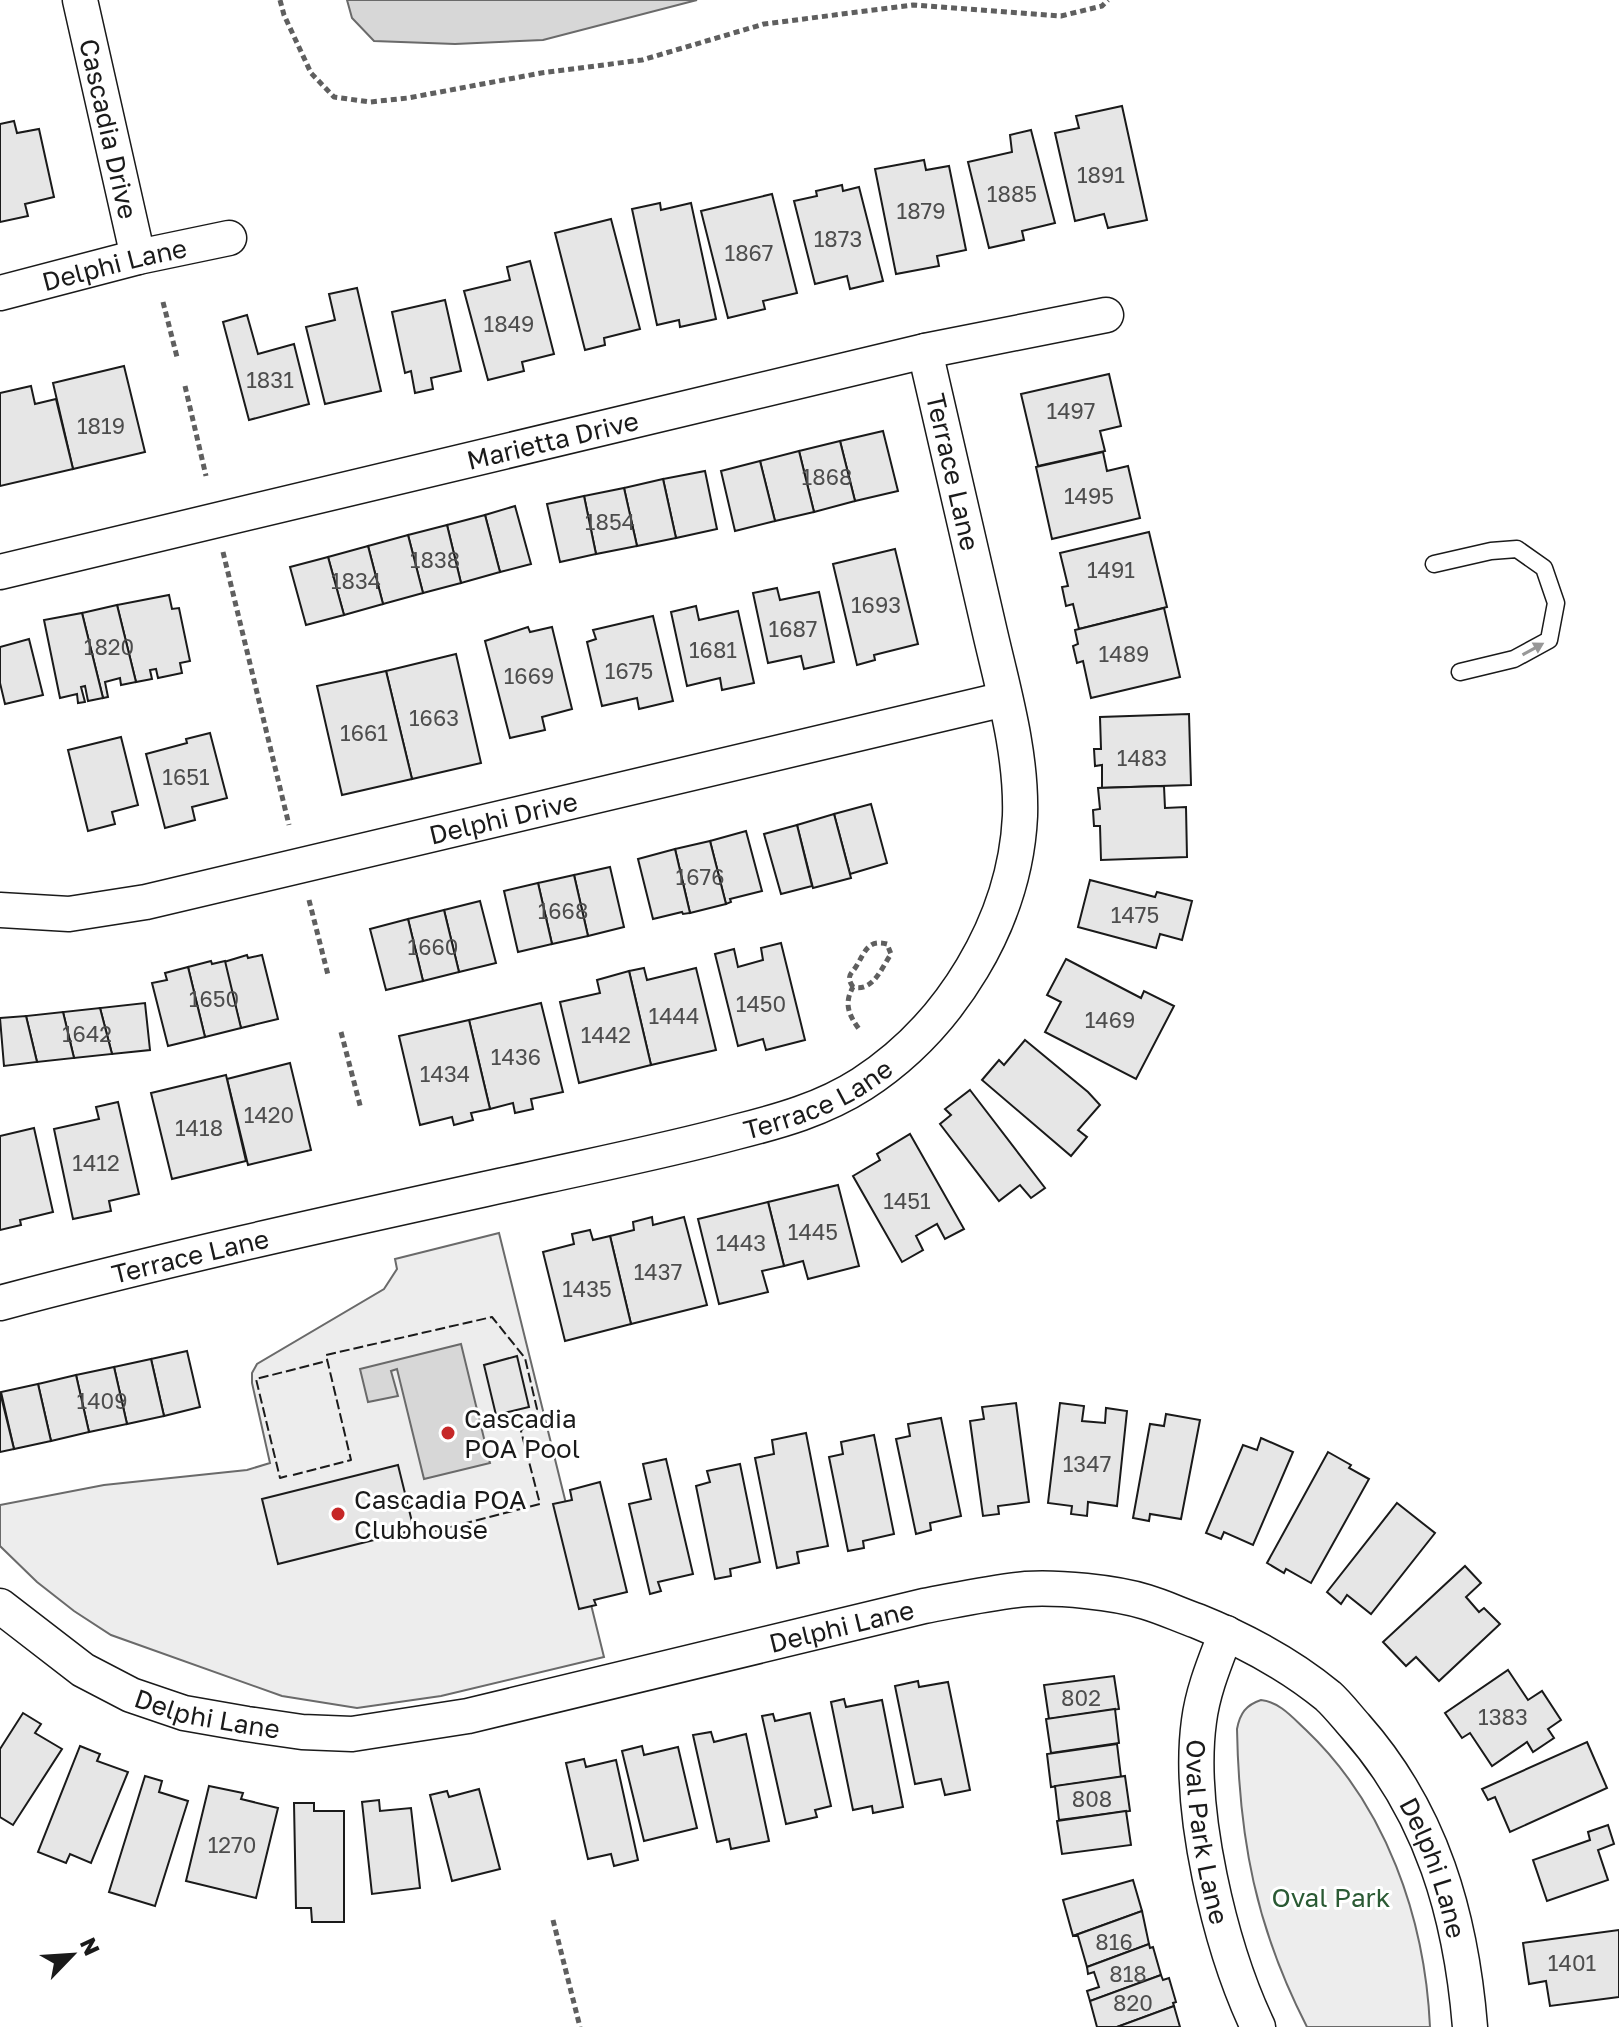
<svg xmlns="http://www.w3.org/2000/svg" width="1619" height="2027" font-family="'Golos Text',sans-serif">
<style>
.green{fill:#ededed;stroke:#6a6a6a;stroke-width:2}
.water{fill:#d7d7d7;stroke:#6a6a6a;stroke-width:2}
.building{fill:#e6e6e6;stroke:#1a1a1a;stroke-width:2}
.lines{fill:none;stroke-linecap:round;stroke-linejoin:round}
.service-casing{stroke:#1a1a1a;stroke-width:19}
.minor-casing{stroke:#1a1a1a;stroke-width:37}
.path{stroke:#5f5f5f;stroke-width:5;stroke-dasharray:6 4;stroke-linecap:butt}
.service{stroke:#fff;stroke-width:16}
.minor{stroke:#fff;stroke-width:34}
.fence{stroke:#1a1a1a;stroke-width:2;stroke-dasharray:10 4;stroke-linecap:butt}
.oneway{fill:#989898}
.poi-dot{fill:#c62828;stroke:#fff;stroke-width:3}
.labels{text-anchor:middle;dominant-baseline:central;stroke-width:6;stroke-linejoin:round;paint-order:stroke}
.number-label{font-size:22px;fill:#4d4d4d}
.street-label{font-size:26px;fill:#1a1a1a;stroke:#fff}
.poi-label{font-size:26px;fill:#1a1a1a;stroke:#fff;text-anchor:start}
.park-label{font-size:26px;fill:#2b5a34;stroke:#fff}
</style>
<rect width="100%" height="100%" fill="#fff"/>
<g class="green">
<polygon points="499,1233 604,1657 441,1696 357,1708 282,1696 111,1635 74,1611 37,1582 0,1546 0,1505 104,1485 247,1470 270,1463 252,1383 252,1373 257,1364 384,1289 397,1269 395,1259"/>
<path d="M1261 1700C1280 1702 1293 1718 1306 1730 1386 1806 1425 1918 1430 2027H1307C1256 1928 1239 1839 1237 1729 1240 1713 1246 1705 1261 1700Z"/>
</g>
<g class="water">
<polygon points="347,0 697,0 543,40 455,44 374,41 352,18"/>
<polygon points="461,1344 490,1463 424,1479 397,1369 391,1371 398,1396 368,1402 360,1369"/>
</g>
<g class="building">
<polygon points="1122,106 1147,220 1108,228 1104,214 1075,221 1055,133 1079,128 1076,116"/>
<polygon points="14,121 17,133 39,129 54,197 25,204 28,216 0,222 0,124"/>
<polygon points="1031,130 1055,223 1022,231 1024,240 989,248 968,162 1012,152 1010,135"/>
<polygon points="924,160 926,170 949,166 966,250 937,256 939,266 896,274 875,169"/>
<polygon points="842,185 843,191 859,187 883,281 850,289 847,276 815,284 794,201 817,196 816,191"/>
<polygon points="772,194 797,293 763,301 765,309 728,318 701,211"/>
<polygon points="660,203 661,210 691,203 716,319 680,327 679,320 657,325 632,209"/>
<polygon points="611,219 640,329 604,338 605,345 585,350 555,233"/>
<polygon points="530,261 554,354 522,362 524,371 488,380 464,291 510,280 507,267"/>
<polygon points="357,288 381,391 325,404 306,327 335,320 329,294"/>
<polygon points="445,300 461,371 431,378 433,389 415,393 411,371 405,373 392,312"/>
<polygon points="247,315 258,354 294,344 309,404 249,420 223,322"/>
<polygon points="124,366 145,452 73,469 53,383"/>
<polygon points="1109,374 1121,426 1100,431 1105,451 1038,466 1021,394"/>
<polygon points="31,386 35,404 56,399 73,469 0,486 0,393"/>
<polygon points="883,431 898,491 855,501 840,441"/>
<polygon points="840,441 855,501 814,512 799,451"/>
<polygon points="799,451 814,512 775,521 760,461"/>
<polygon points="1103,452 1107,471 1128,466 1140,518 1052,539 1036,467"/>
<polygon points="760,461 775,521 735,531 721,471"/>
<polygon points="705,471 717,529 676,538 663,479"/>
<polygon points="663,479 676,538 637,546 624,488"/>
<polygon points="624,488 637,546 596,554 584,496"/>
<polygon points="584,496 596,554 560,562 547,504"/>
<polygon points="515,506 531,564 500,572 485,515"/>
<polygon points="485,515 500,572 461,583 447,525"/>
<polygon points="447,525 461,583 423,593 408,535"/>
<polygon points="1149,532 1167,607 1079,629 1073,604 1066,606 1062,587 1068,586 1060,553"/>
<polygon points="408,535 423,593 383,604 368,546"/>
<polygon points="368,546 383,604 344,615 328,557"/>
<polygon points="895,549 918,644 874,655 875,660 857,665 833,564"/>
<polygon points="328,557 344,615 306,625 290,567"/>
<polygon points="777,588 780,600 819,592 834,662 804,669 801,656 768,663 753,593"/>
<polygon points="169,595 172,609 179,608 190,661 180,663 182,673 158,678 156,669 150,670 152,679 136,682 117,605"/>
<polygon points="117,605 136,682 121,685 120,678 105,682 108,697 103,698 82,613"/>
<polygon points="696,606 699,620 738,611 754,683 722,690 720,678 687,686 671,612"/>
<polygon points="1164,608 1180,677 1091,698 1083,661 1077,663 1073,646 1078,644 1075,630"/>
<polygon points="82,613 103,698 88,701 85,686 81,687 85,702 78,703 77,694 60,698 44,620"/>
<polygon points="653,616 673,701 639,709 637,698 602,706 587,642 596,639 593,630"/>
<polygon points="528,627 530,632 552,627 572,709 542,717 545,730 510,738 485,641"/>
<polygon points="29,639 43,695 5,704 0,683 0,647"/>
<polygon points="456,654 481,763 412,779 386,671"/>
<polygon points="386,671 412,779 342,795 317,686"/>
<polygon points="1189,714 1191,785 1098,788 1102,788 1102,765 1095,766 1094,749 1101,749 1100,717"/>
<polygon points="210,733 227,798 192,807 195,820 165,828 146,754 187,743 186,739"/>
<polygon points="121,737 138,805 112,812 115,824 88,831 68,750"/>
<polygon points="1164,786 1165,808 1186,807 1187,857 1101,860 1100,826 1094,826 1093,810 1100,809 1098,788"/>
<polygon points="871,804 887,863 850,874 834,814"/>
<polygon points="834,814 851,878 813,888 797,825"/>
<polygon points="797,825 812,886 781,894 764,834"/>
<polygon points="746,831 762,891 730,899 731,902 726,904 710,841"/>
<polygon points="710,841 726,904 690,913 675,849"/>
<polygon points="675,849 690,913 683,914 682,912 653,919 638,859"/>
<polygon points="610,867 624,927 588,936 574,875"/>
<polygon points="574,875 588,936 552,944 538,883"/>
<polygon points="1090,880 1155,897 1157,892 1192,901 1182,940 1160,934 1156,948 1078,927"/>
<polygon points="538,883 552,944 518,952 504,891"/>
<polygon points="480,901 496,963 459,972 444,910"/>
<polygon points="444,910 459,972 423,981 408,919"/>
<polygon points="408,919 423,981 386,990 370,929"/>
<polygon points="781,943 805,1040 766,1050 763,1039 738,1046 715,954 734,949 738,967 763,960 761,948"/>
<polygon points="247,955 248,958 262,955 278,1019 241,1028 224,962"/>
<polygon points="1066,959 1141,998 1144,991 1174,1006 1136,1079 1045,1032 1061,1002 1047,995"/>
<polygon points="211,961 212,964 225,961 241,1028 205,1037 188,967"/>
<polygon points="188,967 205,1037 168,1046 152,983 167,980 165,973"/>
<polygon points="644,968 647,980 696,968 716,1050 651,1065 629,971"/>
<polygon points="629,971 651,1065 579,1083 560,1002 600,993 597,980"/>
<polygon points="145,1003 150,1050 112,1054 100,1008"/>
<polygon points="541,1003 563,1092 531,1099 533,1109 515,1113 513,1103 490,1109 469,1020"/>
<polygon points="100,1008 112,1054 74,1058 63,1012"/>
<polygon points="63,1012 74,1058 37,1062 26,1016"/>
<polygon points="26,1016 37,1062 4,1066 0,1018"/>
<polygon points="469,1020 490,1109 471,1113 473,1120 454,1125 452,1117 420,1125 399,1036"/>
<polygon points="1025,1040 1088,1092 1100,1105 1078,1130 1087,1137 1071,1156 982,1080 999,1060 1004,1065"/>
<polygon points="290,1063 311,1150 248,1165 227,1079"/>
<polygon points="226,1075 246,1161 172,1179 151,1093"/>
<polygon points="970,1090 1045,1188 1031,1198 1020,1185 999,1201 940,1124 951,1115 945,1109"/>
<polygon points="118,1102 139,1194 109,1201 111,1211 73,1219 54,1129 99,1119 96,1107"/>
<polygon points="34,1128 53,1212 20,1220 21,1225 0,1230 0,1136"/>
<polygon points="910,1134 964,1229 945,1239 937,1224 916,1236 923,1250 902,1262 853,1176 880,1160 877,1154"/>
<polygon points="838,1185 859,1266 808,1279 803,1261 784,1266 768,1202"/>
<polygon points="768,1202 784,1266 762,1271 768,1292 719,1304 698,1219"/>
<polygon points="652,1217 653,1225 684,1217 707,1305 631,1324 610,1236 634,1230 633,1222"/>
<polygon points="590,1230 593,1240 610,1236 631,1324 565,1341 543,1252 574,1244 572,1234"/>
<polygon points="187,1351 200,1407 164,1416 151,1359"/>
<polygon points="517,1356 529,1407 496,1415 484,1365"/>
<polygon points="151,1359 164,1416 127,1424 114,1367"/>
<polygon points="114,1367 127,1424 89,1432 76,1375"/>
<polygon points="76,1375 89,1432 51,1441 38,1384"/>
<polygon points="38,1384 51,1441 14,1449 1,1392"/>
<polygon points="0,1392 14,1449 0,1452"/>
<polygon points="1016,1403 1029,1502 998,1506 999,1514 983,1516 970,1421 984,1419 982,1407"/>
<polygon points="1060,1403 1084,1406 1082,1421 1105,1423 1106,1408 1127,1411 1117,1506 1088,1502 1087,1516 1071,1514 1072,1506 1048,1503"/>
<polygon points="1166,1414 1200,1420 1181,1519 1150,1514 1149,1521 1133,1518 1150,1424 1164,1426"/>
<polygon points="941,1418 961,1516 930,1523 931,1530 916,1534 896,1439 910,1436 908,1424"/>
<polygon points="806,1433 828,1546 797,1552 799,1563 777,1568 755,1458 774,1454 772,1440"/>
<polygon points="874,1435 894,1534 863,1541 864,1548 848,1551 829,1457 843,1454 841,1442"/>
<polygon points="1261,1438 1293,1452 1253,1545 1224,1532 1221,1539 1206,1533 1243,1445 1257,1450"/>
<polygon points="1328,1452 1351,1465 1349,1468 1369,1479 1311,1583 1286,1569 1284,1573 1267,1563"/>
<polygon points="666,1459 693,1574 658,1582 661,1591 650,1594 629,1504 651,1499 643,1464"/>
<polygon points="740,1464 760,1562 730,1569 731,1576 715,1579 696,1486 710,1482 707,1471"/>
<polygon points="398,1465 414,1530 278,1564 262,1499"/>
<polygon points="600,1482 627,1592 594,1600 596,1605 579,1609 553,1504 572,1500 570,1490"/>
<polygon points="1397,1503 1435,1533 1371,1614 1347,1595 1341,1604 1327,1592"/>
<polygon points="1465,1566 1481,1583 1466,1597 1479,1612 1484,1608 1500,1624 1439,1681 1416,1657 1406,1666 1383,1642"/>
<polygon points="1508,1670 1528,1700 1542,1691 1561,1720 1548,1729 1554,1738 1533,1752 1527,1742 1492,1766 1470,1733 1462,1738 1445,1713"/>
<polygon points="1114,1676 1119,1709 1049,1719 1044,1685"/>
<polygon points="918,1681 919,1687 948,1682 970,1790 945,1795 941,1779 915,1784 895,1686"/>
<polygon points="844,1699 846,1707 882,1700 903,1807 873,1813 872,1806 853,1810 831,1702"/>
<polygon points="1115,1709 1119,1743 1051,1753 1046,1719"/>
<polygon points="23,1713 41,1724 35,1733 62,1749 13,1825 0,1817 0,1749"/>
<polygon points="810,1713 831,1806 815,1810 817,1817 786,1824 762,1716 773,1714 775,1721"/>
<polygon points="711,1732 714,1742 746,1734 769,1841 731,1849 729,1839 717,1842 693,1735"/>
<polygon points="1587,1742 1607,1788 1510,1832 1495,1797 1488,1800 1482,1789"/>
<polygon points="1117,1744 1121,1777 1051,1787 1047,1754"/>
<polygon points="80,1746 100,1754 97,1761 128,1772 91,1863 70,1854 66,1863 38,1852"/>
<polygon points="642,1746 644,1755 678,1747 697,1828 644,1841 622,1751"/>
<polygon points="584,1759 586,1767 616,1760 638,1860 614,1866 611,1854 588,1859 566,1763"/>
<polygon points="145,1776 162,1781 159,1792 188,1801 155,1906 109,1892"/>
<polygon points="1125,1776 1130,1811 1059,1820 1055,1786"/>
<polygon points="209,1786 243,1793 241,1799 278,1808 256,1898 186,1881"/>
<polygon points="479,1789 500,1869 452,1881 430,1795 447,1791 449,1797"/>
<polygon points="379,1800 380,1811 411,1808 420,1888 372,1894 362,1802"/>
<polygon points="294,1803 314,1803 314,1811 344,1811 344,1922 312,1922 311,1908 296,1908"/>
<polygon points="1126,1811 1131,1845 1062,1854 1057,1821"/>
<polygon points="1608,1825 1614,1844 1598,1850 1608,1880 1547,1901 1533,1860 1590,1840 1588,1832"/>
<polygon points="1133,1880 1142,1911 1073,1936 1063,1900"/>
<polygon points="1142,1911 1149,1944 1087,1967 1078,1936 1073,1936"/>
<polygon points="1619,1930 1619,1997 1550,2006 1546,1981 1529,1984 1523,1943"/>
<polygon points="1149,1944 1150,1948 1153,1947 1161,1975 1090,2001 1087,1991 1099,1987 1094,1972 1088,1974 1087,1967"/>
<polygon points="1161,1975 1163,1980 1169,1978 1176,2002 1173,2003 1174,2006 1117,2027 1097,2027 1090,2001"/>
<polygon points="1174,2006 1180,2027 1117,2027"/>
</g>
<g class="lines">
<g class="service-casing">
<polyline id="service" points="1434,564 1491,551 1517,549 1544,568 1556,603 1549,640 1514,659 1460,672"/>
</g>
<g class="minor-casing">
<g id="minor">
<path id="s1" d="M80 0 138 257"/>
<path id="s2" d="M0 293 138 257 229 238"/>
<path id="s3" d="M0 572 925 351 1106 315"/>
<path id="s4" d="M0 910 69 914 146 902 1005 699"/>
<path id="s5" d="M0 1303C180 1255 363 1216 545 1176 609 1162 673 1149 736 1132 780 1121 823 1109 862 1084 950 1027 1015 922 1020 816 1022 751 1002 686 988 624 967 533 946 442 925 351"/>
<path id="s6" d="M0 1606 83 1670 131 1695 184 1713 247 1724 302 1732 352 1734 468 1716 924 1606C957 1600 992 1592 1026 1589 1058 1587 1114 1592 1146 1602 1163 1607 1180 1615 1197 1621 1244 1640 1288 1663 1328 1696 1338 1705 1347 1717 1356 1727 1432 1813 1461 1916 1470 2027"/>
<path id="s7" d="M1226 1633C1215 1662 1203 1690 1199 1721 1187 1809 1220 1947 1258 2027"/>
</g>
</g>
<g class="path">
<polyline points="280,0 284,15 311,73 334,97 370,102 408,98 541,73 642,60 764,24 913,5 1061,16 1102,6 1108,0"/>
<polyline points="163,302 177,357"/>
<polyline points="185,386 206,476"/>
<polyline points="223,552 289,825"/>
<polyline points="309,900 328,975"/>
<path d="M853 987C845 975 852 974 857 965 865 952 868 939 887 944L891 954C881 969 873 992 853 987 844 1003 848 1014 859 1029"/>
<polyline points="341,1032 361,1109"/>
<polyline points="553,1920 580,2027"/>
</g>
<use href="#service" class="service"/>
<use href="#minor" class="minor"/>
<g class="fence">
<polyline points="293,1475 351,1460 326,1355 492,1317 525,1358 537,1409 521,1431 540,1504 415,1536"/>
<polyline points="287,1476 280,1478 256,1379 327,1361"/>
</g>
</g>
<defs><path id="oneway-solid" d="M-6-.8H1V-3.2L6.5 0L1 3.2V.8H-6Z" transform="scale(2)"/></defs>
<use class="oneway" href="#oneway-solid" transform="translate(1533 649) rotate(-29)"/>
<g class="poi-dot">
<circle cx="448" cy="1433" r="8"/>
<circle cx="338" cy="1514" r="8"/>
</g>
<g class="labels">
<g class="number-label">
<text x="1101" y="174">1891</text>
<text x="1012" y="193">1885</text>
<text x="921" y="210">1879</text>
<text x="838" y="238">1873</text>
<text x="749" y="252">1867</text>
<text x="509" y="323">1849</text>
<text x="270" y="379">1831</text>
<text x="1071" y="410">1497</text>
<text x="101" y="425">1819</text>
<text x="827" y="476">1868</text>
<text x="1089" y="495">1495</text>
<text x="610" y="521">1854</text>
<text x="435" y="559">1838</text>
<text x="1111" y="569">1491</text>
<text x="356" y="580">1834</text>
<text x="876" y="604">1693</text>
<text x="793" y="628">1687</text>
<text x="109" y="646">1820</text>
<text x="713" y="649">1681</text>
<text x="1124" y="653">1489</text>
<text x="629" y="670">1675</text>
<text x="529" y="675">1669</text>
<text x="434" y="717">1663</text>
<text x="364" y="732">1661</text>
<text x="1142" y="757">1483</text>
<text x="186" y="776">1651</text>
<text x="700" y="876">1676</text>
<text x="563" y="910">1668</text>
<text x="1135" y="914">1475</text>
<text x="433" y="946">1660</text>
<text x="214" y="998">1650</text>
<text x="761" y="1003">1450</text>
<text x="674" y="1015">1444</text>
<text x="1110" y="1019">1469</text>
<text x="87" y="1033">1642</text>
<text x="606" y="1034">1442</text>
<text x="516" y="1056">1436</text>
<text x="445" y="1073">1434</text>
<text x="269" y="1114">1420</text>
<text x="199" y="1127">1418</text>
<text x="96" y="1162">1412</text>
<text x="907" y="1200">1451</text>
<text x="813" y="1231">1445</text>
<text x="741" y="1242">1443</text>
<text x="658" y="1271">1437</text>
<text x="587" y="1288">1435</text>
<text x="102" y="1400">1409</text>
<text x="1087" y="1463">1347</text>
<text x="1081" y="1697">802</text>
<text x="1503" y="1716">1383</text>
<text x="1092" y="1798">808</text>
<text x="232" y="1844">1270</text>
<text x="1114" y="1941">816</text>
<text x="1572" y="1962">1401</text>
<text x="1128" y="1973">818</text>
<text x="1133" y="2002">820</text>
</g>
<g class="street-label">
<text stroke="none"><textPath href="#s1" startOffset="132">Cascadia Drive</textPath></text>
<text stroke="none"><textPath href="#s2" startOffset="118">Delphi Lane</textPath></text>
<text stroke="none"><textPath href="#s3" startOffset="568">Marietta Drive</textPath></text>
<text transform="translate(953 472) rotate(77)">Terrace Lane</text>
<text stroke="none"><textPath href="#s4" startOffset="514">Delphi Drive</textPath></text>
<text stroke="none"><textPath href="#s5" startOffset="844">Terrace Lane</textPath></text>
<text stroke="none"><textPath href="#s5" startOffset="196">Terrace Lane</textPath></text>
<text stroke="none"><textPath href="#s6" startOffset="886">Delphi Lane</textPath></text>
<text stroke="none"><textPath href="#s6" startOffset="238">Delphi Lane</textPath></text>
<text stroke="none"><textPath href="#s7" startOffset="204">Oval Park Lane</textPath></text>
<text stroke="none"><textPath href="#s6" startOffset="1606">Delphi Lane</textPath></text>
</g>
<g class="poi-label">
<text x="464" y="1418">Cascadia<tspan x="464" dy="30">POA Pool</tspan></text>
<text x="354" y="1499">Cascadia POA<tspan x="354" dy="30">Clubhouse</tspan></text>
</g>
<g class="park-label">
<text x="1331" y="1897">Oval Park</text>
</g>
</g>
<g transform="translate(72 1955) rotate(65)" stroke="#ffffff" stroke-width="6" paint-order="stroke">
<path d="M0-6L14 30L0 20L-14 30Z" fill="#1a1a1a"/>
<text y="-12" font-size="22" font-weight="bold" text-anchor="middle" fill="#1a1a1a">N</text>
</g>
</svg>
